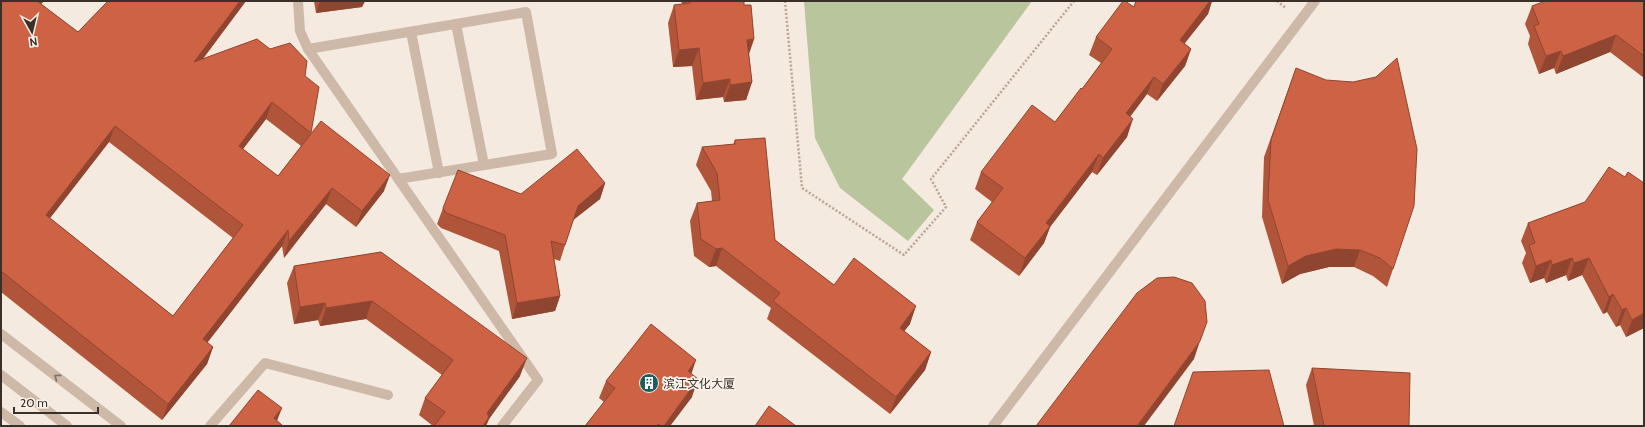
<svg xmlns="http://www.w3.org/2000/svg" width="1645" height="427" font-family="Cabin,'Noto Sans SC',sans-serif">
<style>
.green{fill:#b8c59d}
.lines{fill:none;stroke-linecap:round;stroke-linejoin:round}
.path{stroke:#baa393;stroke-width:2.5;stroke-dasharray:2 2;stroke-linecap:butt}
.service{stroke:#ceb9a9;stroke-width:10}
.pedestrian{stroke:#ceb9a9;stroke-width:10}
.tertiary{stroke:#ceb9a9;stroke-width:10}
.wall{fill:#b0553a;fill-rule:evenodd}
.shaded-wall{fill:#904530}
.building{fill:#cd6344;stroke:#904530;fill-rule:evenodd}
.oneway{stroke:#7d6d63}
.labels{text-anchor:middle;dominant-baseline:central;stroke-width:3.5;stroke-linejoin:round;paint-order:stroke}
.poi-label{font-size:12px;fill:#3b2f2a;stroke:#fbf4ec;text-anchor:start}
</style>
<rect width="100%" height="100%" fill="#f4eadf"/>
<polygon class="green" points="804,1 1032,1 902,179 934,210 908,241 840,188 815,138"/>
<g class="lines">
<g class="path">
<polyline points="785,1 802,188 904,255 946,207 931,179 1074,1"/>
<polyline points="1277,1 1286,8"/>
</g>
<g class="service">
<polyline points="298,1 300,31 308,49 538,380 502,426"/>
<polyline points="456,24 484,165"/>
<polyline points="411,32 439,173"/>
<polyline points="308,49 526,12 552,154 398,179"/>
<polyline points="1,334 121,426"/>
<polyline points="210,426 265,363 388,395"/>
</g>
<polyline class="pedestrian" points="993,426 1315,1"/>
<g class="tertiary">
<polyline points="1,375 67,426"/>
<polyline points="1,412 20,426"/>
</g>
</g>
<g class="wall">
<path d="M1 1H44L41 4 78 32 108 1H246L203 59 305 76 311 133 310 135 384 191 356 227 326 204 284 258 282 246 207 343 213 347 207 364 162 420 1 292ZM266 119 301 146 278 176 243 149ZM109 142 233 238 173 316 50 218Z"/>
<polygon points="314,1 365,1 362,7 316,13"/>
<polygon points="681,1 744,1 744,5 754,39 749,54 752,82 746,100 724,102 723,97 696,100 692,66 673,67 668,23 674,5 682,4"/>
<polygon points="1136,1 1212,1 1208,14 1184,43 1191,49 1185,66 1157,101 1147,94 1130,117 1127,137 1097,175 1092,172 1050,227 1044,243 1019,276 970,240 977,222 992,202 975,189 981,172 1055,122 1082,89 1101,63 1089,55 1096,37 1134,7"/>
<polygon points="1644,1 1644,78 1610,52 1556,74 1554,68 1539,74 1528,44 1530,36 1525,24 1532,6"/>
<polygon points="1296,68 1393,269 1387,287 1373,276 1354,267 1329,267 1300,274 1282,284 1262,217 1264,157"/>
<polygon points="735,140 775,240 834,285 910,324 904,331 931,352 925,370 890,414 767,319 771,308 716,266 709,267 694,256 690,221 697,203 712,201 711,191 696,165 702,147 733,145"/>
<polygon points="605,183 600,199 573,220 560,261 554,259 560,296 555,311 512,319 499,251 441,228 437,224 443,208 521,194"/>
<polygon points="1585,202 1644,328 1626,337 1620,325 1616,327 1607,312 1603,314 1582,275 1568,281 1566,275 1546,283 1544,278 1530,283 1522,263 1526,253 1521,241 1528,223"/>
<polygon points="381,252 520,376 489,419 486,426 433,426 419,415 425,398 442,375 366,319 320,326 318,320 294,324 287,283 294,266"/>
<polygon points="1312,368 1409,426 1314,426 1306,385"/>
<polygon points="691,374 692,397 670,426 585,426 604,402 599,398 606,381"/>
</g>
<g class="shaded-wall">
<polygon points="35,1 44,1 29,16"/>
<polygon points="240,1 246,1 188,78 194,62"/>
<polygon points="320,1 365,1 362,7 316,13"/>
<polygon points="1210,1 1212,1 1208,14 1174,57 1180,40"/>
<polygon points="1616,35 1610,52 1556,74 1563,56"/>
<polygon points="754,39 748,56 747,40"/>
<polygon points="699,48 692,66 673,67 679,50"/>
<polygon points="1191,49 1185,66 1157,101 1163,84"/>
<polygon points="1561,51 1554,68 1539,74 1546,56"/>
<polygon points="1154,77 1147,94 1119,131 1126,113"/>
<polygon points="730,79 723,97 696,100 703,83"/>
<polygon points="752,82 746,100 724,102 730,85"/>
<polygon points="272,102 266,119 233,162 239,146"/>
<polygon points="1133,119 1127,137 1097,175 1103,158"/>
<polygon points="115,126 109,142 40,231 46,215"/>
<polygon points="1099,154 1092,172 1050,227 1044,243 1019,276 1025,258 1046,223"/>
<polygon points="390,175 384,191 356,227 362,211"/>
<polygon points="605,183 600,199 572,221 578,206"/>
<polygon points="332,188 326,204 284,258 289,241"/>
<polygon points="288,230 282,246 197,356 203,339"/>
<polygon points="722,248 716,266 709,267 716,249"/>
<polygon points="1336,249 1360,250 1354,267 1329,267 1300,274 1282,284 1288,266 1306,256"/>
<polygon points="1572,258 1566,275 1546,283 1552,265"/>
<polygon points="1589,258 1582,275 1568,281 1574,263"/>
<polygon points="1551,260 1544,278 1530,283 1536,266"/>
<polygon points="1613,294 1607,312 1603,314 1609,297"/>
<polygon points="560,296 555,311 512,319 517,303"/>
<polygon points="372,301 366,319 320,326 326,308"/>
<polygon points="325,303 318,320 294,324 300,307"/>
<polygon points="916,306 910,324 893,345 900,328"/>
<polygon points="1626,308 1620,325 1616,327 1622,310"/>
<polygon points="1644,313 1644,328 1626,337 1632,320"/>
<polygon points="1200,341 1194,359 1144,426 1137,426"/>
<polygon points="213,347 207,364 162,420 168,404"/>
<polygon points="931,352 925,370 890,414 896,397"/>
<polygon points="527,358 520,376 489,419 486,426 483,426 487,413"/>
<polygon points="696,360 690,378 688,371"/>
<polygon points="698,379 692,397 670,426 664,426"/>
<polygon points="282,408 275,426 274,418"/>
</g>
<g class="building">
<path d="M1 1H37L78 32 108 1H240L194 62 257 39 270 49 290 43 307 61 305 76 319 87 311 133 272 102 239 146 278 176 321 121 390 175 362 211 332 188 289 241 288 230 203 339 213 347 168 404 1 271ZM115 126 243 225 173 316 46 215Z"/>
<polygon points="690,1 744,1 744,5 751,5 754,39 747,40 752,82 730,85 730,79 703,83 699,48 679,50 674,5 690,3"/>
<polygon points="1123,1 1125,1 1134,7 1136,1 1210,1 1180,40 1191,49 1163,84 1154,77 1126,113 1133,119 1103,158 1099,154 1046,223 1050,226 1025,258 977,222 1003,188 981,172 1032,105 1055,122 1081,88 1082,89 1112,49 1096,37"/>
<polygon points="1545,1 1644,1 1644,56 1616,35 1563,56 1561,51 1546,56 1534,26 1539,24 1532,6"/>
<polygon points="1397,58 1417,149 1414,206 1393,269 1380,258 1360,250 1336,249 1306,256 1288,266 1268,200 1271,140 1296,68 1326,80 1353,82 1376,77"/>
<polygon points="765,138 775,240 834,285 854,258 916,306 900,328 931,352 896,397 773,301 780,293 722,248 716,249 701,239 697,203 720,200 717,173 702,147 735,144 735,140"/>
<polygon points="577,149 605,183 578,206 565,245 551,241 560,296 517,303 505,235 446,213 443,208 458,170 521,194"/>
<polygon points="1609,167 1625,177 1628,172 1644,183 1644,313 1632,320 1626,308 1622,310 1613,294 1609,297 1589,258 1574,263 1572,258 1552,265 1551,260 1536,266 1529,245 1535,243 1528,223 1585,202"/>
<polygon points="381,252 527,358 487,413 489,417 483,426 434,426 445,412 425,398 453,360 372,301 326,308 325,303 300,307 294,266"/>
<polygon points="1174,277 1192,283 1205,301 1207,322 1200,341 1137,426 1036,426 1137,293 1157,278"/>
<polygon points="651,324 696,360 688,371 698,379 664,426 661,426 658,424 657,426 585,426 615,388 606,381"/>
<polygon points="1312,368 1410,373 1409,426 1324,426"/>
<polygon points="1269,370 1284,426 1174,426 1193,372"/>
<polygon points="258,390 282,408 274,418 283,426 229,426"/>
<polygon points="769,406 796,426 755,426"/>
</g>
<defs><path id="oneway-chevron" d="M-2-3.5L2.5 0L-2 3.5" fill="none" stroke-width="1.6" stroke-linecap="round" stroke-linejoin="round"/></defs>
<use class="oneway" href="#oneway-chevron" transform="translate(57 377) rotate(-143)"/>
<defs>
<g id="building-disc" transform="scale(1)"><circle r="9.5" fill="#1c5c5f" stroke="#fbf4ec"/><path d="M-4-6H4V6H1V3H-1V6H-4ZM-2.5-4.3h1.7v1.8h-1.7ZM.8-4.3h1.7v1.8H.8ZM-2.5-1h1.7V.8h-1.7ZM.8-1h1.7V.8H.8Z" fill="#fff"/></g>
</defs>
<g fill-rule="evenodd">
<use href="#building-disc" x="649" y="383"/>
</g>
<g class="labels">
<g class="poi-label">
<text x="663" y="383">滨江文化大厦</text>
</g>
</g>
<rect width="1645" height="427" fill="none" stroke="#3b2f2a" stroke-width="4"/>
<g transform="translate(32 32) rotate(172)" stroke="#fbf4ec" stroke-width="3" paint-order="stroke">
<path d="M0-3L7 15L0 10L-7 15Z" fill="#3b2f2a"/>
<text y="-6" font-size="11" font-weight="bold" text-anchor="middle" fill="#3b2f2a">N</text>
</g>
<path d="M14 407v6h84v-6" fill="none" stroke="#3b2f2a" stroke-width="2"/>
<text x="20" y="407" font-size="12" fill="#3b2f2a" stroke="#fbf4ec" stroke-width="3" paint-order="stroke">20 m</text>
</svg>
